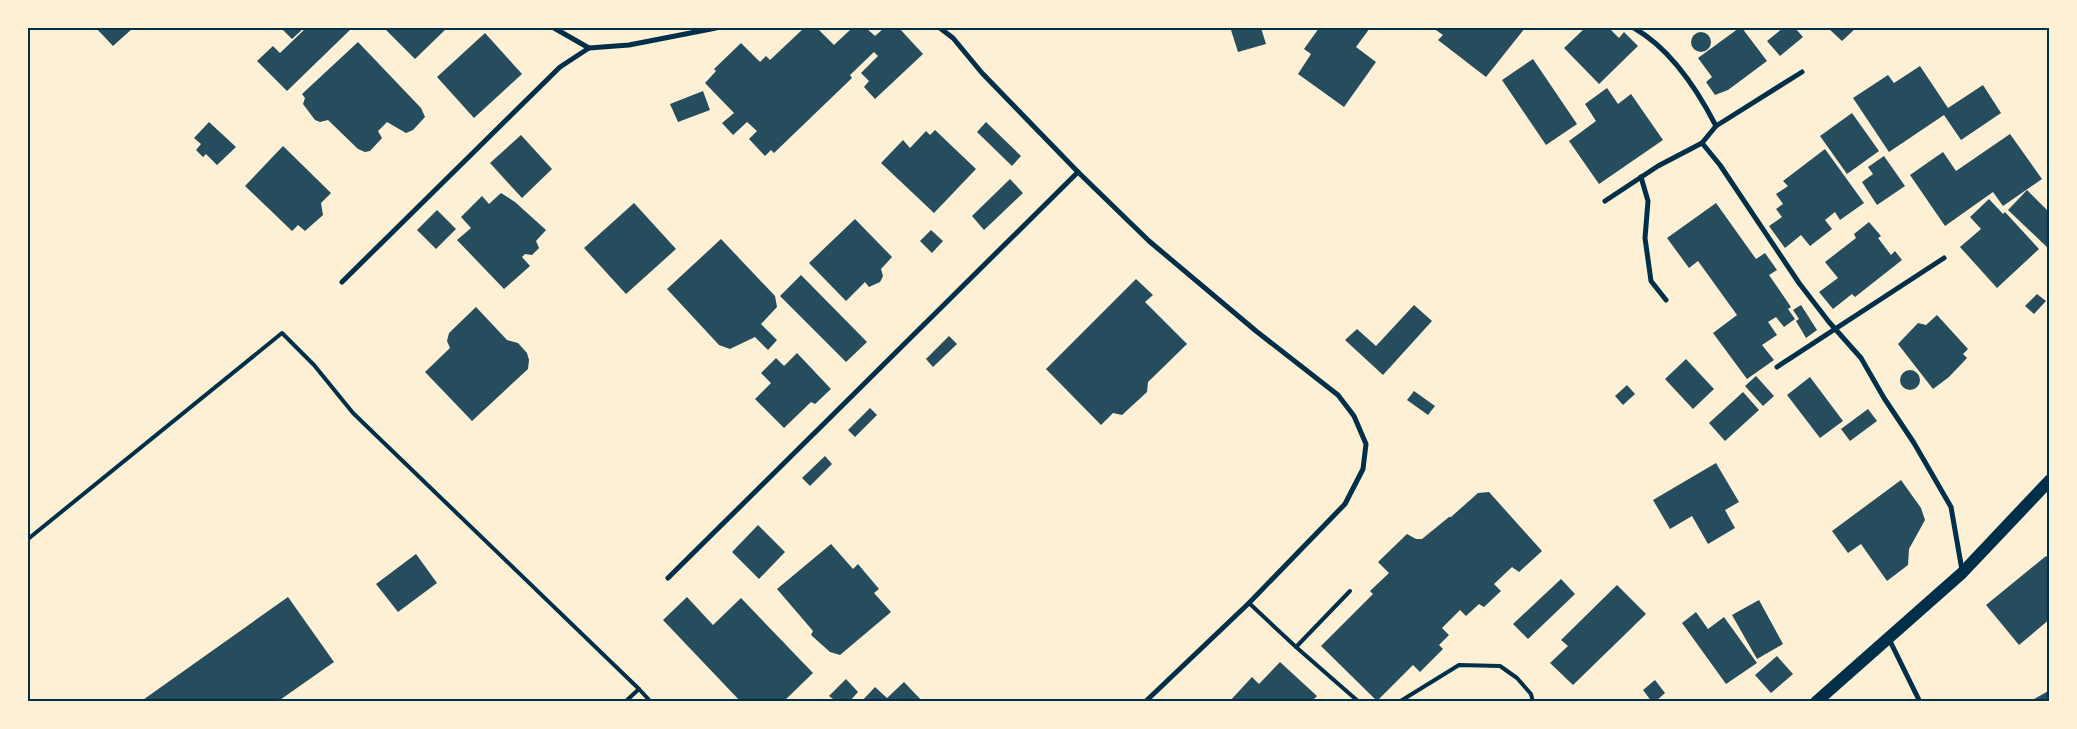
<svg xmlns="http://www.w3.org/2000/svg" width="2077" height="729" font-family="'Open Sans',sans-serif">
<style>
.building{fill:#264d5e}
.lines{fill:none;stroke-linecap:round;stroke-linejoin:round}
.service{stroke:#003049;stroke-width:4}
.minor{stroke:#003049;stroke-width:5}
.primary{stroke:#003049;stroke-width:12}
.neatline{fill:none;stroke:#003049;stroke-width:2}
</style>
<rect width="100%" height="100%" fill="#fdf0d5"/>
<g class="building">
<polygon points="96,28 133,28 113,46"/>
<polygon points="281,28 304,28 292,39"/>
<polygon points="306,28 352,28 287,91 257,61 273,46 280,53"/>
<polygon points="384,28 447,28 415,59"/>
<polygon points="804,28 817,28 834,45 851,29 866,28 875,36 884,28 899,28 923,54 875,99 864,87 869,81 861,73 878,56 874,52 850,75 852,78 774,153 771,150 765,156 749,139 757,131 747,122 733,135 722,123 734,113 705,83 716,71 714,69 741,43 760,62 766,56 770,60"/>
<polygon points="1241,28 1261,28 1266,44 1238,52 1231,30"/>
<polygon points="1319,28 1370,28 1356,47 1376,62 1344,107 1298,74 1311,54 1304,49"/>
<polygon points="1433,28 1525,28 1486,77 1438,40 1443,35"/>
<polygon points="1585,28 1609,28 1619,38 1624,32 1638,46 1599,84 1564,48"/>
<polygon points="1739,28 1742,28 1767,61 1728,90 1715,95 1706,82 1712,77 1698,58"/>
<polygon points="1783,28 1795,28 1803,37 1780,56 1767,41"/>
<polygon points="1828,28 1856,28 1842,41"/>
<circle cx="1701" cy="42" r="10"/>
<polygon points="485,33 522,74 474,118 437,77"/>
<polygon points="358,42 421,108 425,117 413,130 406,133 387,122 378,131 382,138 370,151 365,152 358,149 328,120 320,122 315,120 303,104 305,98 302,94"/>
<polygon points="1533,59 1577,124 1546,145 1502,80"/>
<polygon points="1920,66 1948,108 1983,85 2001,113 1961,140 1944,115 1889,152 1853,98 1888,75 1894,83"/>
<polygon points="1607,88 1618,104 1631,94 1663,140 1599,184 1569,141 1596,121 1585,104"/>
<polygon points="703,91 710,110 678,122 670,104"/>
<polygon points="1852,113 1879,151 1847,174 1820,136"/>
<polygon points="209,122 236,147 217,165 206,154 203,157 196,150 201,144 194,138"/>
<polygon points="986,122 1021,156 1012,166 977,132"/>
<polygon points="935,130 976,169 934,213 881,163 903,140 910,148 926,131 930,135"/>
<polygon points="2010,134 2042,179 2003,206 1993,192 1945,226 1910,175 1943,152 1956,171"/>
<polygon points="521,135 552,169 522,198 490,163"/>
<polygon points="283,146 331,193 321,203 323,215 305,231 298,225 292,231 245,186"/>
<polygon points="1825,149 1864,203 1840,220 1835,212 1825,220 1832,229 1810,246 1801,235 1785,248 1769,226 1782,217 1776,209 1783,204 1776,194 1788,186 1783,181"/>
<polygon points="1884,156 1905,186 1877,205 1862,182 1873,174 1868,167"/>
<polygon points="1010,179 1023,193 984,230 972,216"/>
<polygon points="2027,190 2050,213 2050,250 2008,210"/>
<polygon points="501,193 515,202 546,230 536,241 539,248 532,255 525,254 522,257 530,266 504,289 457,240 471,228 461,217 482,196 489,204"/>
<polygon points="1989,199 2003,214 2005,212 2039,249 1997,288 1960,247 1981,229 1970,217"/>
<polygon points="634,203 676,249 626,294 584,248"/>
<polygon points="1716,203 1756,259 1765,253 1777,270 1769,275 1791,307 1788,309 1795,319 1784,327 1776,317 1768,322 1777,335 1762,345 1774,360 1747,379 1713,333 1737,315 1698,261 1689,268 1667,238"/>
<polygon points="437,210 456,229 436,249 417,230"/>
<polygon points="855,219 892,257 881,269 883,276 880,282 869,287 865,282 846,301 809,263"/>
<polygon points="1869,222 1881,236 1878,238 1891,255 1895,251 1902,260 1855,297 1852,294 1833,309 1819,292 1838,278 1825,262 1856,238 1854,234"/>
<polygon points="931,230 943,241 932,253 920,241"/>
<polygon points="721,239 775,296 777,307 761,324 777,340 768,350 755,337 730,349 719,345 667,289"/>
<polygon points="801,275 867,342 846,362 780,296"/>
<polygon points="1136,279 1153,295 1145,302 1187,344 1148,382 1147,392 1122,415 1113,413 1101,425 1046,369"/>
<polygon points="2037,294 2046,301 2034,314 2025,306"/>
<polygon points="1414,305 1432,321 1383,375 1345,340 1357,329 1376,346"/>
<polygon points="1801,305 1817,330 1806,338 1796,321 1799,319 1793,310"/>
<polygon points="476,307 507,340 518,343 527,353 529,360 528,369 472,421 425,372 450,348 447,341 449,333"/>
<polygon points="1937,315 1968,349 1963,354 1967,358 1949,377 1933,389 1898,344 1918,323 1926,325"/>
<polygon points="949,336 957,344 933,367 926,359"/>
<polygon points="797,353 831,389 815,404 811,402 784,428 755,399 771,383 761,373 776,358 784,366"/>
<polygon points="1686,359 1714,389 1693,409 1665,379"/>
<circle cx="1910" cy="380" r="10"/>
<polygon points="1756,376 1774,396 1763,406 1745,386"/>
<polygon points="1810,377 1843,421 1820,438 1787,395"/>
<polygon points="1627,385 1635,394 1623,405 1615,396"/>
<polygon points="1414,391 1435,406 1428,415 1407,400"/>
<polygon points="1743,392 1759,410 1725,441 1709,423"/>
<polygon points="870,408 877,415 855,437 848,430"/>
<polygon points="1868,409 1877,421 1850,441 1841,429"/>
<polygon points="825,456 832,464 810,486 802,478"/>
<polygon points="1716,463 1739,502 1725,510 1735,528 1708,544 1692,516 1670,529 1653,500"/>
<polygon points="1901,480 1921,508 1925,520 1909,549 1908,565 1887,581 1861,544 1848,553 1832,531"/>
<polygon points="1489,492 1542,551 1519,572 1512,567 1494,584 1501,591 1484,607 1479,604 1466,616 1460,610 1442,628 1449,635 1439,645 1443,649 1420,672 1413,665 1377,701 1321,646 1373,594 1370,591 1389,573 1378,562 1407,534 1416,539 1422,539 1449,517 1451,517 1478,493"/>
<polygon points="758,525 785,552 759,579 732,552"/>
<polygon points="831,544 853,569 858,564 879,589 874,593 891,612 840,655 830,652 811,635 813,631 777,589"/>
<polygon points="416,554 437,583 398,612 376,584"/>
<polygon points="2046,556 2050,560 2050,619 2019,645 1986,605"/>
<polygon points="1561,579 1575,594 1528,639 1513,624"/>
<polygon points="1617,585 1646,614 1573,685 1550,663 1568,646 1561,640"/>
<polygon points="288,597 334,662 277,702 140,702"/>
<polygon points="687,597 713,625 741,598 813,673 783,702 741,702 663,620"/>
<polygon points="1759,600 1783,644 1757,659 1732,615"/>
<polygon points="1696,612 1708,629 1724,617 1757,663 1726,684 1682,623"/>
<polygon points="1777,656 1793,674 1771,693 1755,675"/>
<polygon points="1280,662 1317,696 1311,702 1229,702 1252,677 1259,684"/>
<polygon points="846,679 858,692 849,702 830,702 833,699 829,696"/>
<polygon points="1655,680 1665,693 1655,702 1652,702 1643,690"/>
<polygon points="904,682 923,702 861,702 875,687 887,698"/>
<polygon points="2050,690 2050,702 2029,702"/>
</g>
<g class="lines">
<g class="service">
<polyline points="28,539 282,333 314,365 353,413 639,689 625,702"/>
<polyline points="1350,591 1296,647 1359,702"/>
<polyline points="1249,603 1296,647"/>
<polyline points="639,689 651,702"/>
<polyline points="1399,702 1459,665 1500,666 1517,678 1531,694 1533,702"/>
</g>
<g class="minor">
<polyline points="554,28 589,48 629,45 716,28"/>
<polyline points="940,28 953,38 982,73 1078,172 1149,241 1256,331 1338,395 1354,416 1366,444 1363,469 1345,504 1249,603 1145,702"/>
<path d="M1634 28C1671 49 1697 89 1716 126L1702 143 1720 165 1799 283 1829 322 1861 358 1884 398 1914 443 1951 507 1962 570"/>
<polyline points="1716,126 1802,72"/>
<polyline points="1641,177 1648,201 1645,238 1651,281 1666,300"/>
<polyline points="1605,201 1658,166 1702,143"/>
<polyline points="342,282 560,67 589,48"/>
<polyline points="1777,367 1944,258"/>
<polyline points="668,578 1078,172"/>
<polyline points="1889,639 1920,702"/>
</g>
<polyline class="primary" points="1816,702 1962,573 2050,480"/>
</g>
<rect width="2077" height="729" fill="none" stroke="#fdf0d5" stroke-width="58"/>
<rect x="29" y="29" width="2019" height="671" class="neatline"/>
</svg>
